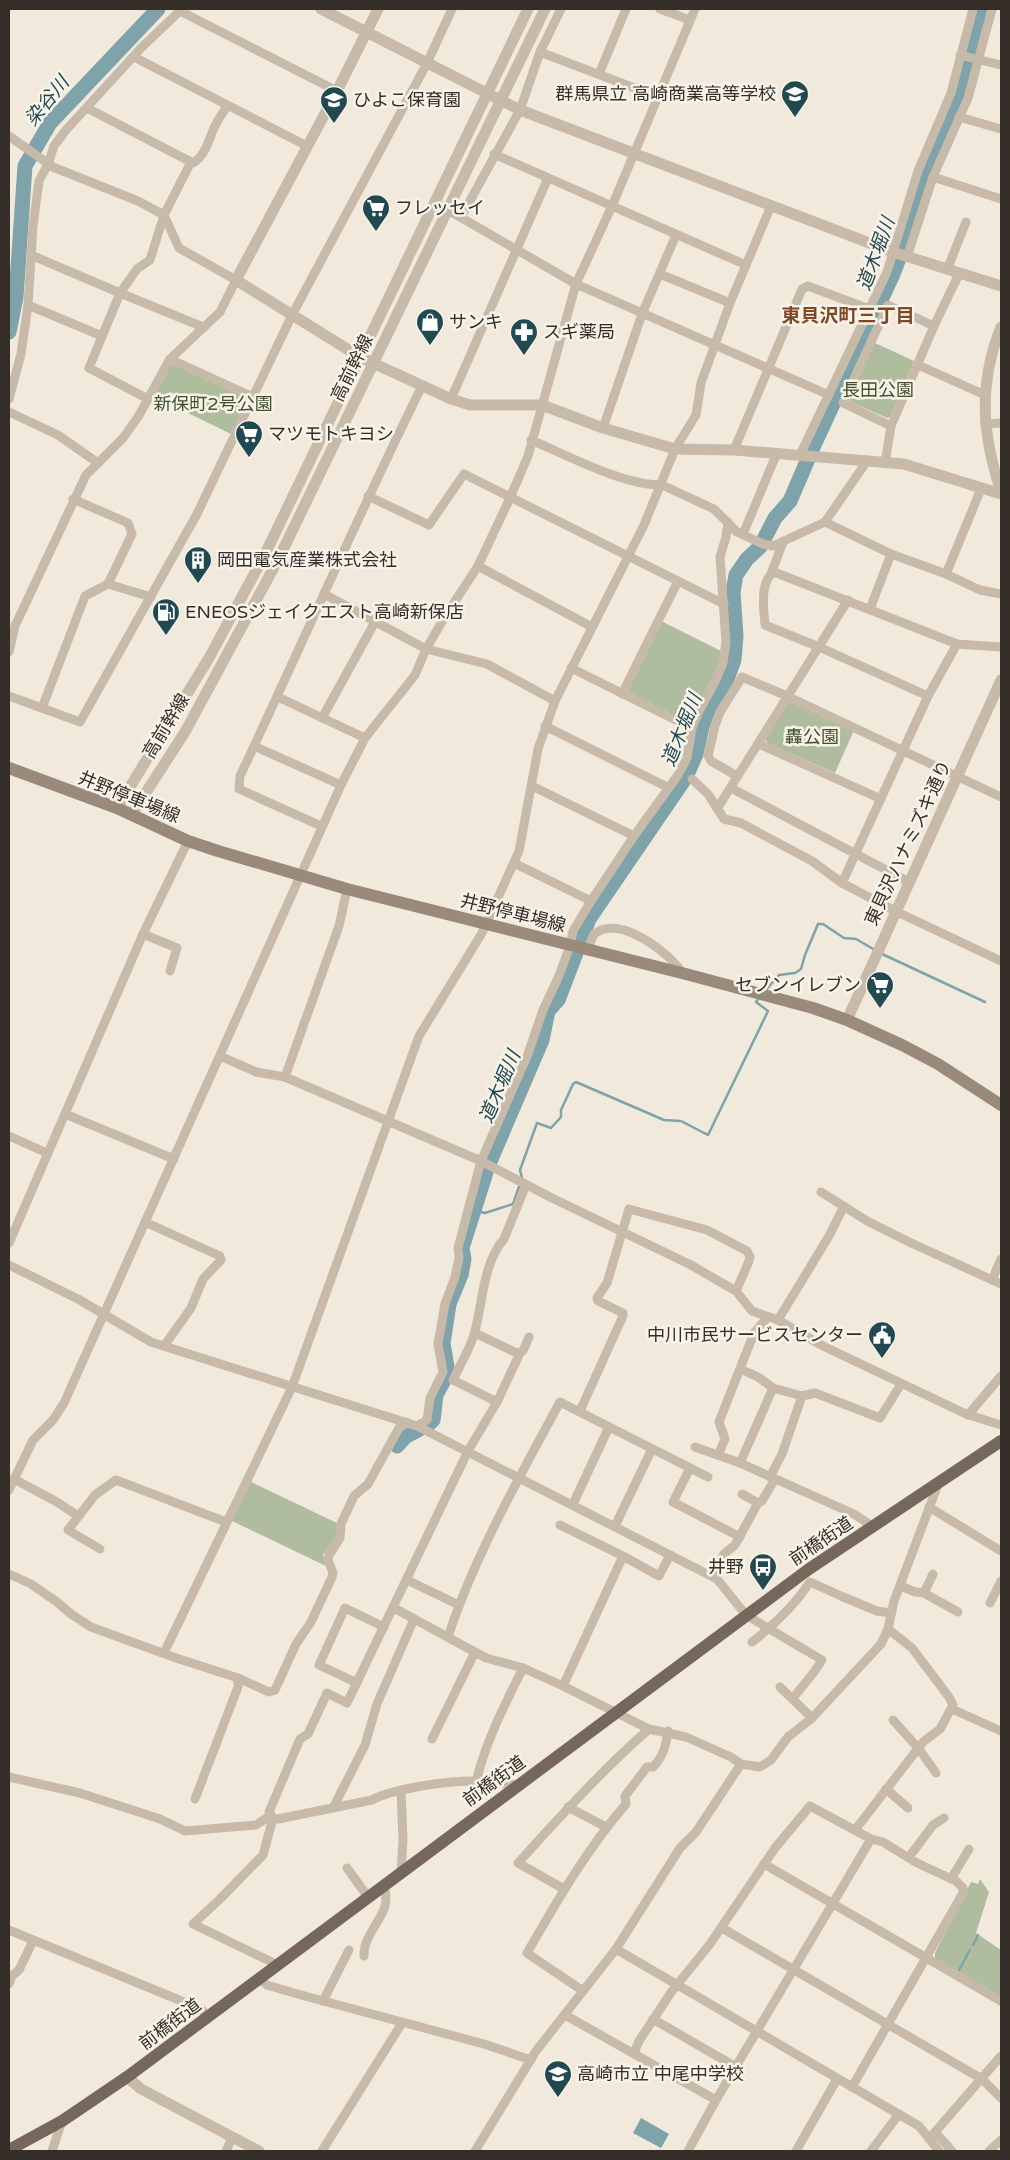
<svg xmlns="http://www.w3.org/2000/svg" width="1010" height="2160" font-family="'Varela Round','Noto Sans JP',sans-serif">
<style>
.green{fill:#afbd9e}
.water{fill:#7ea3aa}
.lines{fill:none;stroke-linecap:round;stroke-linejoin:round}
.stream{stroke:#7ea3aa;stroke-width:2.5}
.river{stroke:#7ea3aa;stroke-width:15}
.minor{stroke:#c7baa9;stroke-width:9}
.tertiary{stroke:#c7baa9;stroke-width:11}
.secondary{stroke:#9a8a7b;stroke-width:12}
.primary{stroke:#75675b;stroke-width:12}
.labels{text-anchor:middle;dominant-baseline:central;stroke-width:5;stroke-linejoin:round;paint-order:stroke}
.poi-label{font-size:18px;fill:#352e28;stroke:#f8f3e8;text-anchor:start}
.street-label{font-size:18px;fill:#352e28;stroke:#f8f3e8}
.park-label{font-size:18px;fill:#40512e;stroke:#f8f3e8}
.water-label{font-size:19px;font-style:italic;fill:#224952;stroke:#f8f3e8}
.neighbourhood-label{font-size:19px;font-weight:bold;fill:#7d4728;stroke:#f8f3e8}
</style>
<rect width="100%" height="100%" fill="#f0e9dc"/>
<g class="green">
<polygon points="875,343 914,361 890,417 887,418 851,402 849,398"/>
<polygon points="171,363 244,397 246,401 231,434 188,413 192,402 170,392 164,403 151,398"/>
<polygon points="661,621 721,651 720,662 691,722 686,723 629,693 628,689"/>
<polygon points="792,702 854,730 835,773 767,743 765,739 788,703"/>
<polygon points="249,1481 337,1523 336,1537 323,1555 326,1566 230,1520"/>
<polygon points="980,1879 989,1892 976,1933 1001,1950 1001,1997 935,1959 935,1953 971,1882 978,1884"/>
</g>
<polygon class="water" points="641,2118 669,2134 661,2148 633,2133"/>
<g class="lines">
<g class="stream">
<polyline points="880,953 985,1002"/>
<polyline points="766,990 779,975 795,973 801,969 805,955 818,924 823,924 844,938 856,939 875,950"/>
<polyline points="522,1178 520,1170 537,1123 551,1128 561,1117 561,1110 573,1084 576,1082 664,1120 681,1121 708,1135 768,1011 756,1002 759,998"/>
<polyline points="473,1210 485,1213 513,1204 520,1184"/>
<polyline points="973,1945 978,1935"/>
<polyline points="959,1970 970,1950"/>
</g>
<g class="river">
<polyline points="9,332 16,297 25,166 50,123 158,9"/>
<polyline points="397,1446 405,1437 429,1424 433,1420 436,1395 448,1373 443,1343 449,1304 461,1275 464,1259 462,1248 488,1166 542,1040 548,1011 558,1000 589,919 686,777 696,754 702,727 708,710 726,682 734,660 736,636 733,592 736,575 747,559 760,547 775,518 790,501 814,445 893,274 905,243 925,173 969,67 985,9"/>
</g>
<g class="minor">
<polyline points="660,9 690,20"/>
<polyline points="180,11 337,91"/>
<polyline points="540,52 658,97"/>
<polyline points="960,55 1001,65"/>
<polyline points="134,57 307,146"/>
<polyline points="599,74 626,9"/>
<path d="M87 108 193 163C207 154 208 140 215 126 218 119 223 113 227 106"/>
<polyline points="959,117 1001,129"/>
<polyline points="9,136 53,167 138,201 164,215 179,248 236,280 220,312 170,359 138,417 123,438 86,475 15,626 9,652"/>
<polyline points="494,154 746,265"/>
<polyline points="933,177 1001,199"/>
<polyline points="434,202 576,284 829,395"/>
<polyline points="461,217 520,110 540,52 561,9"/>
<polyline points="31,255 120,293 137,269 150,260 164,215 191,162"/>
<polyline points="907,257 933,177 968,98 992,9"/>
<polyline points="947,270 966,222"/>
<polyline points="660,274 730,303"/>
<polyline points="28,305 102,336"/>
<polyline points="170,359 253,397"/>
<polyline points="918,365 985,395"/>
<polyline points="9,399 21,354 28,305 33,226 39,181 48,164 54,146 66,130 142,47 182,9"/>
<polyline points="148,399 89,368 120,293 203,327"/>
<polyline points="451,399 548,178"/>
<polyline points="9,412 58,435 98,463"/>
<polyline points="985,424 1001,423"/>
<polyline points="891,426 843,403 888,305 934,326"/>
<polyline points="603,428 642,314 676,235"/>
<path d="M531 440C567 455 624 486 662 485L714 509 737 532 763 544 773 546 825 522 867 461"/>
<polyline points="734,450 802,289 808,286 869,309"/>
<polyline points="800,455 887,272 918,171 951,93 973,9"/>
<polyline points="885,463 891,426 934,326 959,274"/>
<polyline points="368,496 429,525 464,474 724,604"/>
<polyline points="825,522 891,554 946,574 980,590 1001,594"/>
<polyline points="743,534 777,453"/>
<polyline points="478,566 592,627"/>
<polyline points="771,574 783,542"/>
<polyline points="946,574 981,489"/>
<polyline points="108,584 151,597"/>
<polyline points="324,594 426,649 487,664 555,701"/>
<polyline points="870,609 891,554"/>
<polyline points="571,668 692,728"/>
<polyline points="622,694 678,581"/>
<polyline points="9,696 80,722 197,514 292,315 427,63 452,9"/>
<path d="M928 696 819 647 765 625C764 610 759 582 774 572L957 644 1001 647"/>
<polyline points="278,697 365,738"/>
<polyline points="42,708 85,596 108,584 132,534 128,523 73,499"/>
<polyline points="322,718 375,622"/>
<polyline points="545,726 669,788"/>
<polyline points="759,744 881,799"/>
<polyline points="254,746 341,785"/>
<polyline points="737,776 711,761 708,756 715,726 720,712 742,677 787,696 1001,797"/>
<polyline points="692,779 708,794 724,819 741,823 812,861 842,883 895,911 1001,961"/>
<polyline points="532,786 634,836"/>
<polyline points="731,788 909,882"/>
<polyline points="717,809 848,600"/>
<path d="M321 826 239 789 240 776C301 647 358 515 422 386"/>
<polyline points="514,863 591,901"/>
<polyline points="842,883 928,696 957,644"/>
<polyline points="143,934 177,948 170,971"/>
<path d="M587 951 594 934C598 932 601 929 605 929 629 923 671 954 682 973"/>
<polyline points="220,1056 256,1072 285,1077 481,1161 552,1198 689,1264 736,1291 752,1311 778,1320 823,1346 966,1414 1001,1425"/>
<polyline points="285,1077 339,926 347,889"/>
<polyline points="65,1114 174,1159"/>
<polyline points="9,1136 47,1153"/>
<polyline points="821,1192 867,1221 907,1241 1001,1284"/>
<polyline points="145,1222 220,1256 221,1260 203,1279 191,1308 164,1346"/>
<polyline points="9,1243 143,934 188,841"/>
<polyline points="9,1265 78,1299 151,1342 417,1426 427,1420 430,1398 443,1372 438,1344 445,1304 455,1277 459,1258 458,1248 481,1161 528,1054 543,1010 558,978 570,946 573,931 591,901 634,836 678,775 687,758 692,728 699,711 715,682 723,663 726,642 720,557 726,537 728,522"/>
<polyline points="992,1280 1001,1259"/>
<polyline points="778,1320 829,1236 844,1206"/>
<polyline points="475,1333 517,1353 523,1351 529,1337"/>
<polyline points="740,1369 758,1377 773,1388 802,1396 815,1393 880,1418 901,1384"/>
<path d="M497 1402 453 1380C460 1364 471 1348 475 1331 483 1301 483 1263 504 1239L526 1185"/>
<polyline points="580,1411 623,1316 623,1313 598,1301 597,1298 607,1283 629,1209 707,1230 747,1251 750,1257 749,1261 736,1291"/>
<polyline points="968,1415 1001,1376"/>
<polyline points="417,1426 717,1579 746,1615 822,1660 814,1672 793,1698"/>
<polyline points="695,1447 740,1463 854,1514 872,1526"/>
<polyline points="718,1455 725,1439 719,1422 754,1333 768,1317"/>
<polyline points="740,1463 773,1388"/>
<polyline points="690,1468 673,1502 740,1537"/>
<polyline points="770,1477 782,1454 802,1396"/>
<polyline points="14,1479 57,1502 78,1516"/>
<polyline points="9,1490 33,1440 53,1420 64,1403 341,785 365,738 415,675 426,649 446,615 478,566 510,498 528,456 576,284 612,206 695,9"/>
<polyline points="758,1503 762,1501 775,1479"/>
<polyline points="573,1504 609,1427"/>
<polyline points="929,1507 1001,1551"/>
<polyline points="560,1525 623,1556 563,1686"/>
<polyline points="615,1526 652,1449"/>
<polyline points="100,1549 68,1530 95,1495 116,1480 226,1522"/>
<polyline points="623,1556 659,1576 670,1555"/>
<polyline points="9,1574 31,1584 57,1602 71,1614 91,1627 176,1658 238,1678 269,1692 275,1690 296,1644 311,1622 332,1577 333,1573 328,1560 329,1555 340,1538 341,1524 354,1496 368,1484 399,1428 406,1422"/>
<polyline points="711,1575 724,1554 735,1545 758,1503 742,1494"/>
<polyline points="407,1580 459,1605"/>
<polyline points="901,1586 915,1592 924,1593 958,1612"/>
<polyline points="924,1593 933,1574"/>
<polyline points="990,1603 1001,1581"/>
<polyline points="394,1608 486,1658 523,1668 563,1686 649,1729 686,1737 731,1757 741,1764 760,1767 771,1760 788,1737 812,1718 881,1644 888,1629 894,1601 939,1482"/>
<path d="M448 1637C474 1557 520 1476 560 1402L708 1477"/>
<path d="M752 1642C774 1625 795 1605 810 1582L841 1596 877 1611 891 1613"/>
<polyline points="164,1653 292,1387 419,1036 482,933 519,851 538,749 555,701 644,525 675,449 696,415 701,383 730,303 771,206"/>
<polyline points="357,1683 319,1665 345,1608 384,1627"/>
<polyline points="780,1687 812,1718"/>
<polyline points="952,1709 1001,1731"/>
<polyline points="893,1720 919,1749 936,1773"/>
<polyline points="432,1739 475,1652"/>
<polyline points="9,1777 80,1793 160,1819 185,1831 256,1825 271,1815"/>
<path d="M476 1782C486 1741 504 1706 523 1668"/>
<polyline points="886,1789 908,1808"/>
<polyline points="195,1799 238,1687 238,1678"/>
<polyline points="568,1807 606,1827"/>
<polyline points="333,1808 365,1745 377,1704 414,1619"/>
<path d="M273 1818 278 1819 372 1800C391 1789 443 1782 466 1781 483 1781 502 1784 520 1785"/>
<polyline points="855,1830 923,1742 940,1729 953,1705 949,1697 912,1648 888,1629"/>
<polyline points="909,1857 933,1825 944,1818"/>
<polyline points="764,1864 1001,2001"/>
<polyline points="347,1868 368,1897"/>
<polyline points="401,1872 403,1840 401,1790"/>
<polyline points="951,1879 969,1849"/>
<path d="M564 1889 518 1863C560 1817 602 1770 649 1729"/>
<polyline points="722,1928 982,2079 1001,2098"/>
<polyline points="9,1930 201,2009 208,2017"/>
<polyline points="616,1949 919,2126 939,2151"/>
<path d="M364 1956C363 1929 396 1913 383 1885"/>
<polyline points="278,1965 193,1924 219,1900 263,1855 273,1818 269,1812 300,1739 308,1734 327,1693 347,1703 468,1451 497,1402 520,1353"/>
<polyline points="259,1979 267,1985 301,1995 484,2044 531,2060"/>
<polyline points="9,1984 12,1976 19,1970 33,1941"/>
<path d="M583 1991 527 1953C557 1901 587 1849 626 1804L625 1796 647 1767H653C663 1757 666 1746 668 1731"/>
<polyline points="323,2001 349,1950"/>
<polyline points="565,2015 716,2100"/>
<polyline points="653,2019 736,2067"/>
<polyline points="634,2053 639,2041 672,1991 710,1944 775,1848 810,1806 871,1839 883,1842 917,1863 956,1881 963,1888 963,1893 852,2087"/>
<polyline points="935,2132 952,2151"/>
<polyline points="929,2139 1001,2056"/>
<polyline points="52,2151 62,2121"/>
<polyline points="226,2151 232,2138"/>
<polyline points="322,2151 402,2023"/>
<polyline points="475,2151 536,2051 616,1949 680,1848 696,1832 741,1764"/>
<polyline points="688,2151 716,2100 871,1839"/>
<polyline points="796,2151 837,2079"/>
<polyline points="871,2151 899,2114"/>
<polyline points="989,2151 1001,2140"/>
</g>
<g class="tertiary">
<polyline points="321,9 520,110 893,252 1001,286"/>
<polyline points="378,9 337,91 236,280 360,357 451,399 470,405 542,405 603,428 675,449 734,450 904,464 1001,494"/>
<path d="M1001 327C978 385 982 434 1001 492"/>
<polyline points="117,808 209,658 266,552 528,9"/>
<polyline points="132,814 185,732 279,558 545,9"/>
<polyline points="847,1020 1001,680"/>
<polyline points="127,2077 141,2089 259,2151"/>
</g>
<polyline class="secondary" points="9,768 117,808 188,841 218,851 347,889 682,973 813,1008 847,1020 902,1045 938,1064 1001,1105"/>
<polyline class="primary" points="9,2150 62,2121 127,2077 809,1569 1001,1441"/>
</g>
<defs>
<g id="school-pin" transform="scale(1.4375)"><path d="M0 17L-7.5 6A9.5 9.5 0 1 1 7.5 6Z" fill="#224952" stroke="#f8f3e8"/><path d="M0-5L7-2L0 1L-7-2ZM-4 1L0 2.5L4 1V4Q0 6-4 4Z" fill="#fff"/></g>
<g id="supermarket-pin" transform="scale(1.4375)"><path d="M0 17L-7.5 6A9.5 9.5 0 1 1 7.5 6Z" fill="#224952" stroke="#f8f3e8"/><path d="M-6-5.5h2.5l.6 2H6L4.5 2H-2.5L-4.4-4H-6ZM-1.5 3.2a1.3 1.3 0 1 0 .1 0ZM3 3.2a1.3 1.3 0 1 0 .1 0Z" fill="#fff"/></g>
<g id="shop-pin" transform="scale(1.4375)"><path d="M0 17L-7.5 6A9.5 9.5 0 1 1 7.5 6Z" fill="#224952" stroke="#f8f3e8"/><path d="M-5-2.5h2.3a2.7 3.5 0 0 1 5.4 0H5L5.5 6h-11ZM-1.5-2.5h3a1.5 2.3 0 0 0-3 0Z" fill="#fff"/></g>
<g id="pharmacy-pin" transform="scale(1.4375)"><path d="M0 17L-7.5 6A9.5 9.5 0 1 1 7.5 6Z" fill="#224952" stroke="#f8f3e8"/><path d="M-2-6h4v4h4v4h-4v4h-4v-4h-4v-4h4Z" fill="#fff"/></g>
<g id="building-pin" transform="scale(1.4375)"><path d="M0 17L-7.5 6A9.5 9.5 0 1 1 7.5 6Z" fill="#224952" stroke="#f8f3e8"/><path d="M-4-6H4V6H1V3H-1V6H-4ZM-2.5-4.3h1.7v1.8h-1.7ZM.8-4.3h1.7v1.8H.8ZM-2.5-1h1.7V.8h-1.7ZM.8-1h1.7V.8H.8Z" fill="#fff"/></g>
<g id="fuel-pin" transform="scale(1.4375)"><path d="M0 17L-7.5 6A9.5 9.5 0 1 1 7.5 6Z" fill="#224952" stroke="#f8f3e8"/><path d="M-5.5-6h7V0h2V4h1.3V-2.5L3-4.5l.8-.8L6-3V5H2.5V1h-1V6h-7ZM-4.2-4.7v3.2H.2V-4.7Z" fill="#fff"/></g>
<g id="civic-pin" transform="scale(1.4375)"><path d="M0 17L-7.5 6A9.5 9.5 0 1 1 7.5 6Z" fill="#224952" stroke="#f8f3e8"/><path d="M-.6-6.5H3V-4.5H.6V-3L4-1V1h2V6H-6V1h2V-1L-.6-3ZM-1.2 2.5V6h2.4V2.5Z" fill="#fff"/></g>
<g id="bus-pin" transform="scale(1.4375)"><path d="M0 17L-7.5 6A9.5 9.5 0 1 1 7.5 6Z" fill="#224952" stroke="#f8f3e8"/><path d="M-5-6H5V4H4V6H2V4H-2V6H-4V4H-5ZM-3.5-4V0h7V-4ZM-3.5 1.2v1.5H-2V1.2ZM2 1.2v1.5H3.5V1.2Z" fill="#fff"/></g>
</defs>
<g fill-rule="evenodd">
<use href="#school-pin" x="795" y="94"/>
<use href="#school-pin" x="334" y="100"/>
<use href="#supermarket-pin" x="376" y="208"/>
<use href="#shop-pin" x="430" y="322"/>
<use href="#pharmacy-pin" x="524" y="332"/>
<use href="#supermarket-pin" x="249" y="434"/>
<use href="#building-pin" x="198" y="560"/>
<use href="#fuel-pin" x="166" y="612"/>
<use href="#supermarket-pin" x="880" y="985"/>
<use href="#civic-pin" x="882" y="1335"/>
<use href="#bus-pin" x="763" y="1567"/>
<use href="#school-pin" x="558" y="2074"/>
</g>
<g class="labels">
<g class="poi-label">
<text x="776" y="94" text-anchor="end">群馬県立 高崎商業高等学校</text>
<text x="353" y="100">ひよこ保育園</text>
<text x="395" y="208">フレッセイ</text>
<text x="449" y="322">サンキ</text>
<text x="543" y="332">スギ薬局</text>
<text x="268" y="434">マツモトキヨシ</text>
<text x="217" y="560">岡田電気産業株式会社</text>
<text x="185" y="612">ENEOSジェイクエスト高崎新保店</text>
<text x="861" y="985" text-anchor="end">セブンイレブン</text>
<text x="863" y="1335" text-anchor="end">中川市民サービスセンター</text>
<text x="744" y="1567" text-anchor="end">井野</text>
<text x="577" y="2074">高崎市立 中尾中学校</text>
</g>
<g class="street-label">
<text transform="translate(352 368) rotate(-64)">高前幹線</text>
<text transform="translate(166 726) rotate(-59)">高前幹線</text>
<text transform="translate(129 797) rotate(22)">井野停車場線</text>
<text transform="translate(908 843) rotate(-65)">東貝沢ハナミズキ通り</text>
<text transform="translate(513 913) rotate(14)">井野停車場線</text>
<text transform="translate(821 1541) rotate(-34)">前橋街道</text>
<text transform="translate(494 1781) rotate(-36)">前橋街道</text>
<text transform="translate(170 2024) rotate(-37)">前橋街道</text>
</g>
<g class="park-label">
<text x="878" y="390">長田公園</text>
<text x="213" y="404">新保町2号公園</text>
<text x="812" y="737">轟公園</text>
</g>
<g class="water-label">
<text transform="translate(47 101) rotate(-51)">染谷川</text>
<text transform="translate(876 254) rotate(-70)">道木堀川</text>
<text transform="translate(682 730) rotate(-68)">道木堀川</text>
<text transform="translate(500 1087) rotate(-67)">道木堀川</text>
</g>
<g class="neighbourhood-label">
<text x="848" y="316">東貝沢町三丁目</text>
</g>
</g>
<rect width="1010" height="2160" fill="none" stroke="#352e28" stroke-width="20"/>
</svg>
